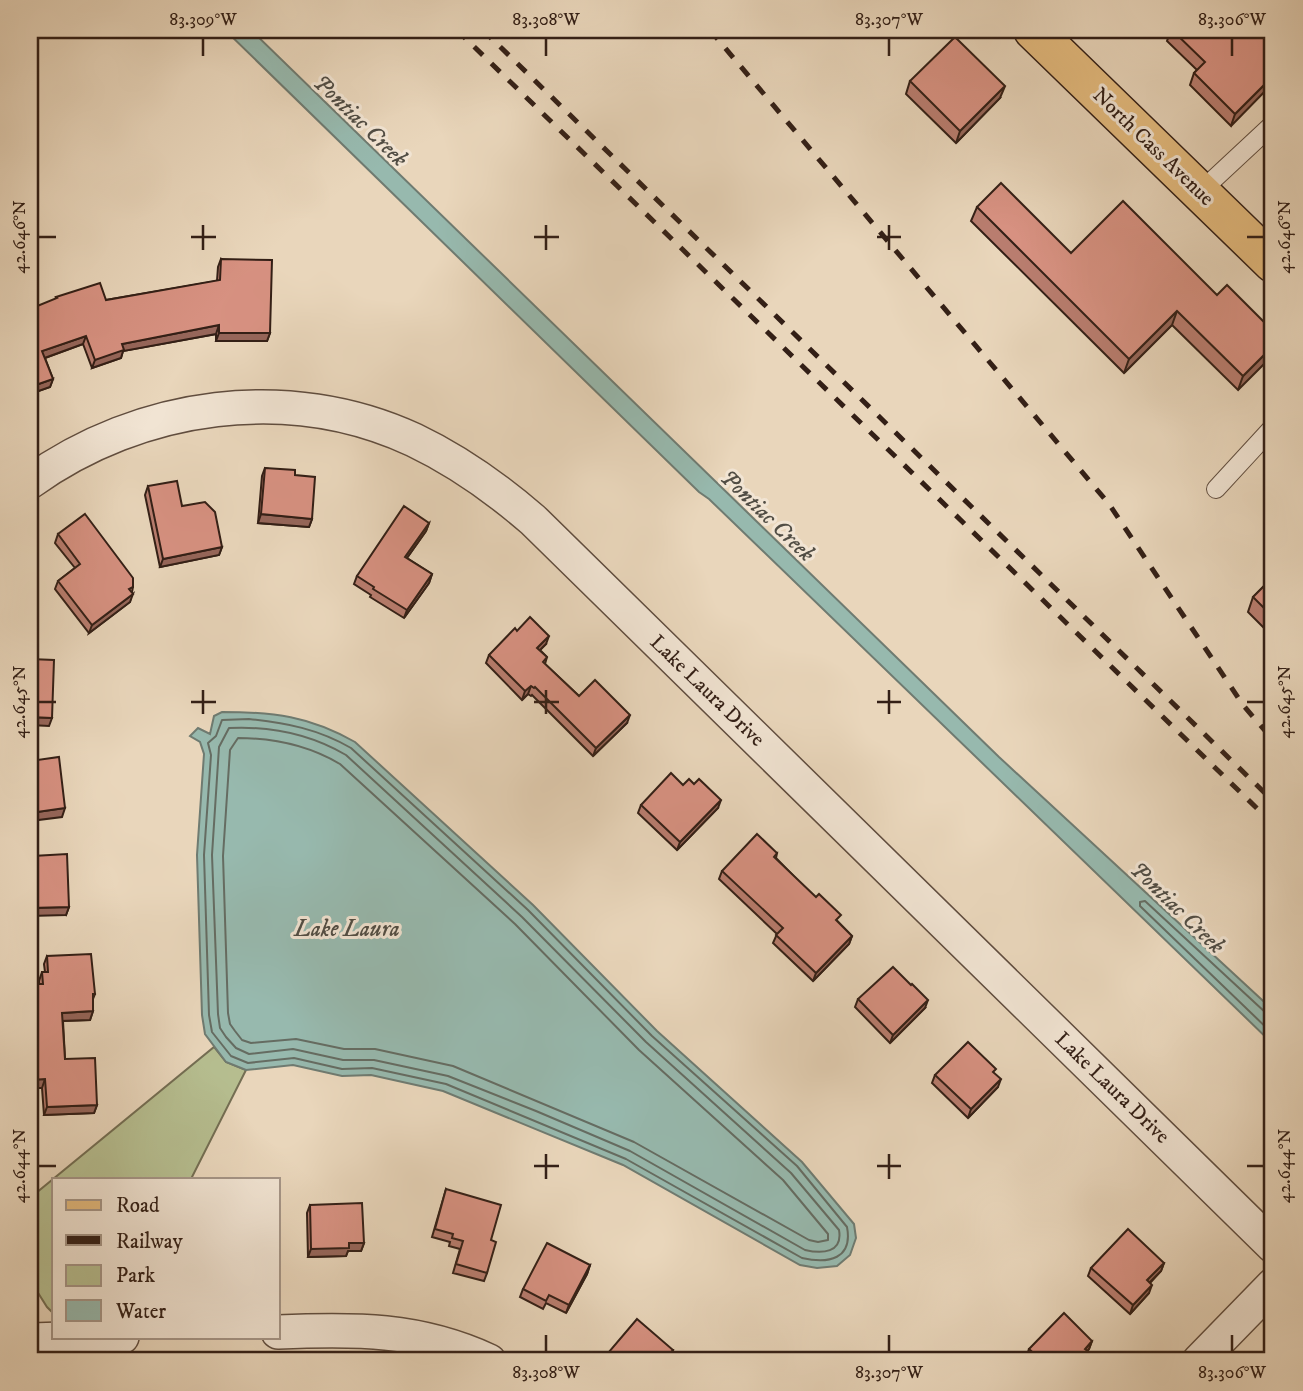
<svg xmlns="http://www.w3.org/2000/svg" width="1303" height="1391" font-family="'IM FELL DW Pica',serif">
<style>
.green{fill:#b6be90;stroke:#746e53;stroke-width:2}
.water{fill:#97b9ae;stroke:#6f7b71;stroke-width:2}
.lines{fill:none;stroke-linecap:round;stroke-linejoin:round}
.shore{stroke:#656c62;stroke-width:2}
.lane-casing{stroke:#604d3f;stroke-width:20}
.street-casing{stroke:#604d3f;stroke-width:36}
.primary-casing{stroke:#331f16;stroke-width:41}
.lane{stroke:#f1e4d3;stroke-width:18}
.street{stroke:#f1e4d3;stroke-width:33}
.primary{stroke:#e4bb7e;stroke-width:38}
.rail{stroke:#331f16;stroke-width:5;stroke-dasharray:12 12;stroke-linecap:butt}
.wall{fill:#b97d6f;stroke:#331f16;stroke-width:2}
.shaded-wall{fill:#96665a;stroke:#331f16;stroke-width:2}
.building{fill:#d79181;stroke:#331f16;stroke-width:2}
.ticks{fill:none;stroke:#331f16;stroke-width:2.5}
.labels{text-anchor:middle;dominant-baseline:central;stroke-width:6;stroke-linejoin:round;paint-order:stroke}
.street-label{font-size:21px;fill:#331f16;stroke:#f1e4d3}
.water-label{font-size:23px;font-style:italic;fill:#514d44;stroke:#f1e4d3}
.neatline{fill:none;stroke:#331f16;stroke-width:2.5}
.ticks-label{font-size:18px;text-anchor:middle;fill:#331f16}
</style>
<rect width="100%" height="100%" fill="#e9d6bb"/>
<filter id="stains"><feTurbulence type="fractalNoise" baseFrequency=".00286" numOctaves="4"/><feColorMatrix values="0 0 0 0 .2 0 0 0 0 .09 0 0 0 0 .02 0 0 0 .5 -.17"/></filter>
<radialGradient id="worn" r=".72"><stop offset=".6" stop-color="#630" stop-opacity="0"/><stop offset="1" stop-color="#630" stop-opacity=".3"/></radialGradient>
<polygon class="green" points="214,1047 226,1062 246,1070 191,1179 54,1179 54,1314 47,1307 30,1280 30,1198"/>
<g class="water">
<polygon points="225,30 251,30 999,757 1273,1010 1273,1044 709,499 699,492"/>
<path d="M222 712C274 712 309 716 355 742L533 905 657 1031 802 1162 854 1224 856 1238 850 1255 837 1266 817 1268 800 1265 623 1165 443 1091 371 1075 342 1076 293 1065 246 1070 226 1062 205 1034 202 1015 197 855 204 754 200 742 190 736 198 728 210 734 214 716Z"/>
</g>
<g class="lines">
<g class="shore">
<path d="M249 719C287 723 318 729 351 748L528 910 652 1036 797 1166 847 1227C853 1259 829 1264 802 1258L626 1159 446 1084 372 1068 342 1069 294 1058 248 1063 231 1056 212 1032 209 1015 204 855 211 755 208 743 216 736 222 720Z"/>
<path d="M229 728C270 726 310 734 346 755L522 917 646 1042 791 1173 839 1230C843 1253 822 1254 805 1250L630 1151 536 1111 448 1076 374 1060H343L293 1049 249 1054 236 1048 226 1037 220 1028 218 1014 212 855 219 747Z"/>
<path d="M238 738C274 738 308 745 340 764L515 924 639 1050 783 1180 828 1234V1240L818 1242 809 1240 634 1142 453 1066 375 1049H344L296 1039 251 1043 242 1040 235 1031 230 1024 228 1013 223 856 230 750Z"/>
<polyline points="1273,1015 1266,1013 1145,901 1140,902 1140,906 1273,1034"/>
</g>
<g class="lane-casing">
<g id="lane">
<polyline points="1200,192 1273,124"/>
<polyline points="1216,489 1273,427"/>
</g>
</g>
<g class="street-casing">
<g id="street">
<path d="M30 482C140 403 289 382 414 440 458 461 496 488 533 520L1273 1246"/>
<path d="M278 1332C355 1329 418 1328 489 1361"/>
<polyline points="32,1340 122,1337"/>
<polyline points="1199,1361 1273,1285"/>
</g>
</g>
<g class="primary-casing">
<polyline id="primary" points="1033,30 1273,263"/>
</g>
<use href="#lane" class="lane"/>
<use href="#street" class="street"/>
<use href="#primary" class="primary"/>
<g class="rail">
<polyline points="457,30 1273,824"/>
<polyline points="483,30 1273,801"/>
<polyline points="710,30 1109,504 1243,705 1273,740"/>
</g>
</g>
<g class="wall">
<polygon points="1171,30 1273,30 1231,126 1190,85 1194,73 1197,70 1167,41"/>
<polygon points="910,81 1000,98 956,143 906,94"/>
<polygon points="977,207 1071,253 1217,295 1273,331 1238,390 1172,325 1124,373 971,221"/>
<polygon points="221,259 270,333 267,341 216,341 216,334 123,351 121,358 92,368 83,344 45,358 53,379 50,387 30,394 56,297 106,300 217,281 218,267"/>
<polygon points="265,468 295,475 312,519 309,527 258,523 262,476"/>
<polygon points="148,486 182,506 222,547 219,555 160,567 145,495"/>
<polygon points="429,523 426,531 407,558 432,574 429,583 404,618 370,597 371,595 354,584 357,576"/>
<polygon points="58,534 133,587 130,602 89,633 55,589 58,581 75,568 55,543"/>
<polygon points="1273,577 1273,637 1248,612 1253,597"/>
<polygon points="517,631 546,644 540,650 547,657 545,664 579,696 627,723 593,756 532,695 531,696 528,694 522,700 486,663 489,655"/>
<polygon points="683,785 718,808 677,850 638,813 641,805"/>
<polygon points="777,853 776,858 852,936 849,944 813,981 773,943 777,934 719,879 722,871"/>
<polygon points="33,856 69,907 66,915 31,879 30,864"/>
<polygon points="47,956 95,994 93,999 93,1011 90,1020 63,1021 65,1059 97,1105 94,1113 44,1115 42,1088 39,981 42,972 45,972 44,964"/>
<polygon points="858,999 925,1008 890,1043 855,1007"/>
<polygon points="994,1074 998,1087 968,1118 932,1083 935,1075"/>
<polygon points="446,1189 491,1240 487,1273 484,1281 453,1273 460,1249 449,1246 450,1242 432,1237"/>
<polygon points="310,1205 364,1243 361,1251 348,1251 346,1256 308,1257 307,1213"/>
<polygon points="1164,1263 1161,1271 1150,1283 1149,1293 1130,1314 1088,1276 1091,1268"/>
<polygon points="590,1265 587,1274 566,1313 546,1303 543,1309 520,1297 523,1289"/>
<polygon points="1092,1341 1089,1349 1087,1351 1085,1361 1030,1361 1026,1358 1029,1349"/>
<polygon points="673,1350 670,1359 667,1361 605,1361 608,1353"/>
</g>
<g class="shaded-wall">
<polygon points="1273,76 1273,83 1231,126 1235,114"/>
<polygon points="1005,86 1000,98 956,143 960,131"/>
<polygon points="1177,311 1172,325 1124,373 1129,359"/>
<polygon points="219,325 216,334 123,351 121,358 92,368 95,360 122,344"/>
<polygon points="219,333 270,333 267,341 216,341"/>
<polygon points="86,336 83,344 39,360 42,351"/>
<polygon points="1273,346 1273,355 1238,390 1243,376"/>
<polygon points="53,379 50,387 30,394 30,387"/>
<polygon points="261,514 312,519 309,527 258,523"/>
<polygon points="429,523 426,531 402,565 405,557"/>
<polygon points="222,547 219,555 160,567 163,559"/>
<polygon points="432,574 429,583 404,618 407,610"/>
<polygon points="133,594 130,602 89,633 92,625"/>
<polygon points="549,636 546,644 534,656 537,648"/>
<polygon points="531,686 528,694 522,700 525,691"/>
<polygon points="630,715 627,723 593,756 596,748"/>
<polygon points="30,717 52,718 49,726 30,725"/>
<polygon points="721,800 718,808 677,850 680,842"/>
<polygon points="65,808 62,817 30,821 30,813"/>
<polygon points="69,907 66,915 30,916 30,908"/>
<polygon points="852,936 849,944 813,981 816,973"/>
<polygon points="928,1000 925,1008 890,1043 893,1035"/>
<polygon points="93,1011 90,1020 59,1021 62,1013"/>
<polygon points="45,1079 42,1088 30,1088 30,1080"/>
<polygon points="1001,1079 998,1087 968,1118 971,1109"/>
<polygon points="97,1105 94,1113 44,1115 47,1107"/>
<polygon points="349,1243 364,1243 361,1251 348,1251 346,1256 308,1257 311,1249"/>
<polygon points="1164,1263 1161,1271 1144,1288 1147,1280"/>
<polygon points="590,1265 587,1274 566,1313 569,1305"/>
<polygon points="1152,1285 1149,1293 1130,1314 1133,1305"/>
<polygon points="1092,1341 1089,1349 1082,1357 1085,1349"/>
<polygon points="673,1350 670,1359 667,1361 663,1361"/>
<polygon points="1089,1352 1085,1361 1080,1361"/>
</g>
<g class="building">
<polygon points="1172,30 1273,30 1273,76 1235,114 1194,73 1205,62"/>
<polygon points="955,37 1005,86 960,131 910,81"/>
<polygon points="1001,183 1071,253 1123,201 1217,295 1227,285 1273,331 1273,346 1243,376 1177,311 1129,359 977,207"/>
<polygon points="221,259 272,260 270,333 219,333 219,325 122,344 124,350 95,360 86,336 42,351 53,379 30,387 30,309 57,298 56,297 100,283 106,300 220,280"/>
<polygon points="265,468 295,470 295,475 315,477 312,519 261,514"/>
<polygon points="177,481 182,506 205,502 215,512 222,547 163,559 148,486"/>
<polygon points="404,506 429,523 405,557 432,574 407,610 373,589 374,587 357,576"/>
<polygon points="85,514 133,578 133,587 129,589 133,594 92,625 58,581 80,564 58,534"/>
<polygon points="1273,577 1273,617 1253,597"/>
<polygon points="530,617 549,636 537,648 547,657 543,662 579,696 595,680 630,715 596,748 535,687 534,688 531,686 525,691 489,655 515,628 517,631"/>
<polygon points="30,659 54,660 52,718 30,717"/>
<polygon points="59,757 65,808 30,813 30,761"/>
<polygon points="671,773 683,785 689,779 694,784 699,779 721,800 680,842 641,805"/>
<polygon points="757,834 777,853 774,857 816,897 819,894 841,915 836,920 852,936 816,973 776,935 783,928 722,871"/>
<polygon points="67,854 69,907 30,908 30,879 34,879 33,856"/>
<polygon points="91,954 95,994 93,994 93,1011 62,1013 65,1059 95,1058 97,1105 47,1107 45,1079 30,1080 30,984 43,984 42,972 48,972 47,956"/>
<polygon points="893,967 911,985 912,984 928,1000 893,1035 858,999"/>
<polygon points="968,1042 996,1069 993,1072 1001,1079 971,1109 935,1075"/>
<polygon points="446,1189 501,1205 491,1240 496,1242 487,1273 456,1264 463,1241 452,1238 453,1234 435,1229"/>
<polygon points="362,1203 364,1243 349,1243 349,1248 311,1249 310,1205"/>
<polygon points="1128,1229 1164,1263 1147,1280 1152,1285 1133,1305 1091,1268"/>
<polygon points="547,1243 590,1265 569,1305 549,1295 546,1301 523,1289"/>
<polygon points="1064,1313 1092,1341 1085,1349 1089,1352 1080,1361 1042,1361 1029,1349"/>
<polygon points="637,1319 673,1350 663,1361 618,1361 608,1353"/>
</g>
<path class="ticks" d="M203 38V56M546 38V56M889 38V56M1232 38V56M203 225V250M546 225V250M889 225V250M38 237H56M191 237H216M534 237H559M877 237H901M1247 237H1264M203 690V714M546 690V714M889 690V714M38 702H56M191 702H216M534 702H559M877 702H901M1247 702H1264M546 1154V1179M889 1154V1179M38 1166H56M534 1166H559M877 1166H901M1247 1166H1264M546 1335V1352M889 1335V1352M1232 1335V1352"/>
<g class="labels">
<g class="street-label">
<text transform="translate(1153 147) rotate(44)">North Cass Avenue</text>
<text transform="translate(707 691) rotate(44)">Lake Laura Drive</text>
<text transform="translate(1112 1088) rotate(44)">Lake Laura Drive</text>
</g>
<g class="water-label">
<text transform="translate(360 121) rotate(44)">Pontiac Creek</text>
<text transform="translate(767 516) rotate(44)">Pontiac Creek</text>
<text transform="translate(1177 908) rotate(44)">Pontiac Creek</text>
<text x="347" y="929">Lake Laura</text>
</g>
</g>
<rect width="1303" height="1391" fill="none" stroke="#e9d6bb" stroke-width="77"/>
<rect x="52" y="1178" width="228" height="161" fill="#f1e4d3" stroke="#a59587" stroke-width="2"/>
<rect x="66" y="1200" width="35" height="10" fill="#e4bb7e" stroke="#a59587" stroke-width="2"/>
<text x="116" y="1212" font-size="21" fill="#331f16">Road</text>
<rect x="66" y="1235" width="35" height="10" fill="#331f16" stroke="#a59587" stroke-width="2"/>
<text x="116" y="1248" font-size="21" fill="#331f16">Railway</text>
<rect x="66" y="1265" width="35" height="21" fill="#b6be90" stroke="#a59587" stroke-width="2"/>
<text x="116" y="1282" font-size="21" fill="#331f16">Park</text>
<rect x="66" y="1300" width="35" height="21" fill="#97b9ae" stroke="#a59587" stroke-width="2"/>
<text x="116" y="1318" font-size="21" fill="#331f16">Water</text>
<rect x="38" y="38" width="1226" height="1314" class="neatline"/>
<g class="ticks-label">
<text x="203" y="25">83.309°W</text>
<text x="546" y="25">83.308°W</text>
<text x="889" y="25">83.307°W</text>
<text x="1232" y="25">83.306°W</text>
<text transform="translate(19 237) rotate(-90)" y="6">42.646°N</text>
<text transform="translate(1284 237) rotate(-90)" y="6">42.646°N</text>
<text transform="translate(19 702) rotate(-90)" y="6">42.645°N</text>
<text transform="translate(1284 702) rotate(-90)" y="6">42.645°N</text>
<text transform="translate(19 1166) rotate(-90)" y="6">42.644°N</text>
<text transform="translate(1284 1166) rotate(-90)" y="6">42.644°N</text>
<text x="546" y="1378">83.308°W</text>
<text x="889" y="1378">83.307°W</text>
<text x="1232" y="1378">83.306°W</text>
</g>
<rect width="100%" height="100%" filter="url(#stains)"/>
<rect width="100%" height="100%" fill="url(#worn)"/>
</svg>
